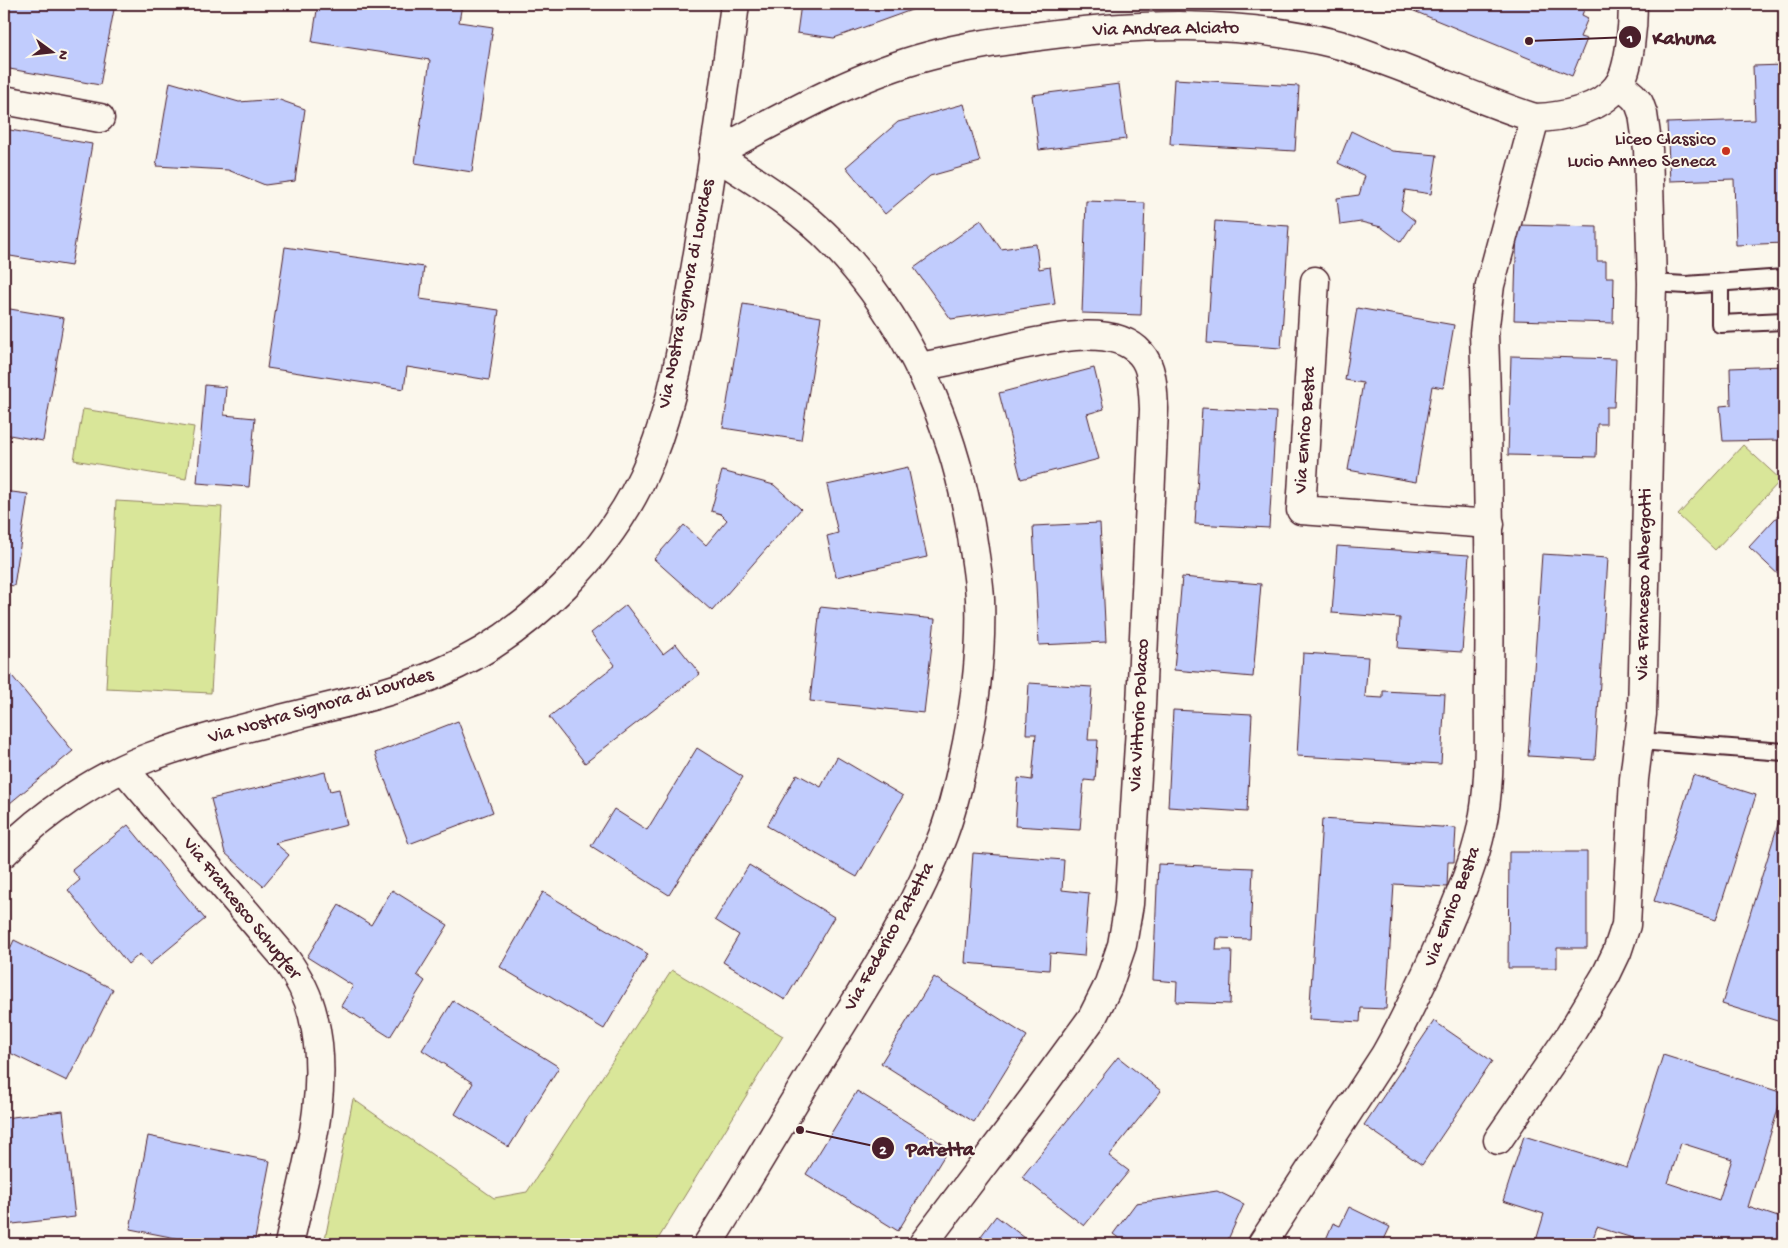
<svg xmlns="http://www.w3.org/2000/svg" width="1788" height="1248" font-family="'Gochi Hand',sans-serif">
<style>
.green{fill:#d9e699;stroke:#928262}
.building{fill:#c1ccfd;stroke:#4a1f2b;fill-rule:evenodd}
.lines{fill:none;stroke-linecap:round;stroke-linejoin:round}
.lane-casing{stroke:#4a1f2b;stroke-width:20}
.street-casing{stroke:#4a1f2b;stroke-width:31}
.lane{stroke:#fbf7ec;stroke-width:16}
.street{stroke:#fbf7ec;stroke-width:28}
.poi-dot{fill:#c8321e;stroke:#fbf7ec;stroke-width:2}
.labels{text-anchor:middle;dominant-baseline:central;stroke-width:4;stroke-linejoin:round;paint-order:stroke}
.street-label{font-size:19px;fill:#4a1f2b;stroke:#fbf7ec}
.poi-label{font-size:19px;fill:#4a1f2b;stroke:#fbf7ec;text-anchor:end}
.leader{fill:none;stroke:#4a1f2b;stroke-width:2}
.callout-dot{fill:#4a1f2b;stroke:#fbf7ec;stroke-width:2}
.mark-label{font-size:15px;text-anchor:middle;font-weight:bold;fill:#fff}
.callout-label{font-size:20px;text-anchor:middle;font-weight:bold;fill:#4a1f2b;stroke:#fbf7ec;stroke-width:4;stroke-linejoin:round;paint-order:stroke}
</style>
<rect width="100%" height="100%" fill="#fbf7ec"/>
<filter id="ink" filterUnits="userSpaceOnUse"><feTurbulence type="fractalNoise" baseFrequency=".02" numOctaves="2"/><feDisplacementMap in="SourceGraphic" scale="10" xChannelSelector="R" yChannelSelector="G"/><feConvolveMatrix kernelMatrix="1 2 1 2 8 2 1 2 1" color-interpolation-filters="sRGB"/></filter>
<g filter="url(#ink)">
<g class="green">
<polygon points="83,409 194,427 186,479 74,460"/>
<polygon points="1743,445 1781,480 1715,550 1678,515"/>
<polygon points="116,501 222,507 211,693 106,688"/>
<polygon points="672,970 783,1036 655,1244 324,1244 353,1099 494,1198 527,1192"/>
</g>
<g class="building">
<polygon points="4,4 115,4 100,85 4,68"/>
<polygon points="318,4 462,4 459,22 493,27 472,172 415,163 430,60 312,42"/>
<polygon points="801,4 917,4 917,8 834,38 797,33"/>
<polygon points="1397,4 1586,4 1582,15 1588,18 1580,37 1587,39 1572,76"/>
<polygon points="1784,65 1784,243 1736,245 1734,179 1670,181 1667,123 1755,120 1753,66"/>
<polygon points="1174,79 1299,86 1295,151 1170,144"/>
<polygon points="170,82 239,102 277,99 305,109 295,181 265,185 228,170 156,166"/>
<polygon points="1119,84 1126,139 1039,150 1032,95"/>
<polygon points="964,104 980,162 930,176 885,214 846,167 898,122"/>
<polygon points="4,129 92,144 71,266 4,255"/>
<polygon points="1351,131 1392,151 1437,155 1431,194 1405,190 1401,210 1415,221 1401,242 1381,227 1361,222 1340,225 1337,198 1359,195 1365,176 1338,163"/>
<polygon points="1086,201 1145,203 1141,315 1082,313"/>
<polygon points="981,220 1001,249 1036,244 1039,269 1050,267 1055,304 951,319 914,268"/>
<polygon points="1215,221 1289,226 1281,348 1207,343"/>
<polygon points="1517,225 1597,227 1597,261 1606,261 1606,277 1614,277 1613,323 1514,320"/>
<polygon points="285,247 424,267 420,299 499,310 489,380 407,367 404,389 267,368"/>
<polygon points="743,304 821,317 801,440 723,428"/>
<polygon points="4,308 64,318 43,441 4,434"/>
<polygon points="1357,308 1454,325 1443,388 1432,386 1416,482 1348,470 1363,383 1345,380"/>
<polygon points="1511,356 1616,359 1614,407 1606,407 1606,424 1597,424 1596,457 1508,455"/>
<polygon points="1784,366 1784,440 1723,441 1720,406 1731,405 1730,368"/>
<polygon points="1094,368 1104,409 1087,414 1099,459 1021,479 999,393"/>
<polygon points="205,385 226,387 224,415 255,418 249,487 197,483"/>
<polygon points="1202,408 1276,412 1269,528 1195,524"/>
<polygon points="908,467 927,557 836,577 827,536 838,533 827,485"/>
<polygon points="722,471 774,485 801,509 712,611 654,559 684,525 706,545 727,520 721,514 711,511"/>
<polygon points="4,491 28,494 14,586 4,584"/>
<polygon points="1784,509 1784,580 1749,547"/>
<polygon points="1100,523 1106,642 1039,645 1033,526"/>
<polygon points="1337,546 1469,555 1462,652 1398,648 1400,618 1332,613"/>
<polygon points="1542,554 1608,558 1595,760 1528,756"/>
<polygon points="1182,577 1261,584 1253,677 1174,670"/>
<polygon points="626,605 663,654 676,644 700,674 585,763 549,717 615,665 591,633"/>
<polygon points="820,607 935,619 924,713 810,701"/>
<polygon points="1303,653 1368,657 1365,697 1383,698 1383,691 1445,694 1441,764 1297,756"/>
<polygon points="4,666 73,751 4,808"/>
<polygon points="1029,683 1092,687 1088,740 1098,740 1095,781 1084,780 1080,830 1015,826 1018,778 1032,780 1036,734 1026,734"/>
<polygon points="1173,710 1252,714 1247,812 1168,807"/>
<polygon points="458,721 493,812 409,844 375,753"/>
<polygon points="697,748 743,777 669,895 591,846 614,809 647,830"/>
<polygon points="837,757 903,796 857,877 767,826 797,774 821,787"/>
<polygon points="325,772 330,791 339,789 347,825 275,843 289,855 263,886 225,853 211,799"/>
<polygon points="1693,775 1756,795 1716,920 1654,901"/>
<polygon points="1784,805 1784,1023 1722,1004"/>
<polygon points="1322,819 1456,828 1454,862 1448,862 1447,887 1394,884 1386,1009 1361,1008 1360,1022 1309,1019"/>
<polygon points="128,825 205,919 149,965 140,954 128,964 68,890 80,880 72,870"/>
<polygon points="1509,852 1587,852 1587,948 1557,948 1557,968 1508,968"/>
<polygon points="973,853 1064,860 1062,890 1089,893 1084,956 1050,953 1049,970 965,963"/>
<polygon points="1158,864 1253,868 1250,939 1217,938 1216,950 1232,950 1230,1004 1176,1002 1177,982 1153,980"/>
<polygon points="749,865 834,917 785,1000 723,962 739,935 715,920"/>
<polygon points="392,890 448,925 417,975 425,981 390,1037 341,1006 353,986 307,957 339,905 371,925"/>
<polygon points="543,892 648,954 604,1029 500,967"/>
<polygon points="14,940 113,989 67,1081 4,1050 4,962"/>
<polygon points="934,977 1027,1036 974,1122 881,1063"/>
<polygon points="453,1001 559,1067 509,1147 455,1114 473,1083 422,1050"/>
<polygon points="1434,1021 1492,1061 1422,1165 1364,1125"/>
<path d="M1663 1055 1783 1093 1748 1207 1784 1219V1244H1652L1597 1227 1591 1244H1535L1544 1214 1503 1201 1524 1136 1627 1168ZM1681 1143 1732 1159 1719 1200 1668 1183Z"/>
<polygon points="1118,1057 1161,1091 1109,1156 1129,1171 1084,1226 1022,1177"/>
<polygon points="857,1091 949,1148 898,1231 806,1174"/>
<polygon points="63,1111 75,1217 4,1225 4,1118"/>
<polygon points="148,1136 270,1161 254,1244 206,1244 130,1229"/>
<polygon points="1217,1191 1244,1204 1226,1244 1127,1244 1113,1234 1136,1203"/>
<polygon points="1349,1207 1390,1227 1382,1244 1324,1244 1333,1223 1340,1226"/>
<polygon points="996,1216 1033,1244 975,1244"/>
</g>
<g class="lines">
<g class="lane-casing">
<g id="lane">
<polyline points="1652,283 1686,285 1784,278"/>
<polyline points="1720,283 1720,324 1784,321"/>
<polyline points="1639,741 1784,752"/>
</g>
</g>
<g class="street-casing">
<g id="street">
<polyline points="4,100 100,118"/>
<path d="M713 154C783 117 853 76 929 56 965 46 1003 41 1040 36 1138 23 1239 20 1336 44 1353 48 1369 55 1385 61 1435 79 1484 102 1535 118 1563 117 1599 110 1618 86 1630 69 1633 25 1633 4"/>
<polyline points="1315,281 1301,510 1490,524"/>
<path d="M920 367C945 362 970 357 994 351 1033 343 1111 319 1141 354 1153 367 1153 392 1154 409L1140 728 1129 904 1122 945 1108 986 1092 1018 1032 1100 923 1244"/>
<path d="M124 769 285 958C298 976 308 994 313 1016 332 1091 305 1171 289 1244"/>
<path d="M4 853C42 814 98 776 150 757 206 736 266 723 325 708 363 699 402 689 439 673 528 636 614 549 650 460 675 398 685 330 696 265 711 178 724 91 735 4"/>
<polyline points="1498,1140 1570,1035 1606,975 1617,952 1626,925 1634,779 1642,714 1652,283 1648,149 1643,114 1639,103 1633,96 1619,84"/>
<path d="M708 1244C749 1178 788 1111 829 1045 871 977 915 910 943 835 952 811 958 786 963 762 975 708 982 654 980 599 979 578 975 557 972 536 955 428 910 324 834 244 799 207 755 181 713 154"/>
<path d="M1262 1244 1385 1055C1407 1016 1425 977 1443 936 1457 902 1473 867 1481 830 1492 781 1488 729 1489 680 1491 564 1488 449 1484 333L1490 285 1535 118"/>
</g>
</g>
<use href="#lane" class="lane"/>
<use href="#street" class="street"/>
</g>
</g>
<circle class="poi-dot" cx="1726" cy="151" r="5"/>
<g class="labels">
<g class="street-label">
<text transform="translate(1166 30) rotate(-1)">Via Andrea Alciato</text>
<text transform="translate(687 294) rotate(-79)">Via Nostra Signora di Lourdes</text>
<text transform="translate(1306 430) rotate(-86)">Via Enrico Besta</text>
<text transform="translate(1645 584) rotate(-89)">Via Francesco Albergotti</text>
<text transform="translate(321 707) rotate(-16)">Via Nostra Signora di Lourdes</text>
<text transform="translate(1140 715) rotate(-87)">Via Vittorio Polacco</text>
<text transform="translate(1453 907) rotate(-69)">Via Enrico Besta</text>
<text transform="translate(241 909) rotate(51)">Via Francesco Schupfer</text>
<text transform="translate(890 937) rotate(-61)">Via Federico Patetta</text>
</g>
<g class="poi-label">
<text x="1716" y="140">Liceo Classico<tspan x="1716" dy="22">Lucio Anneo Seneca</tspan></text>
</g>
</g>
<path class="leader" d="M1529 41L1630 37M800 1130L883 1148"/>
<g class="callout-dot">
<circle cx="1529" cy="41" r="5"/>
<circle cx="800" cy="1130" r="5"/>
<circle cx="1630" cy="37" r="12"/>
<circle cx="883" cy="1148" r="12"/>
</g>
<g class="mark-label">
<text x="1630" y="42">1</text>
<text x="883" y="1154">2</text>
</g>
<g class="callout-label">
<text x="1684" y="44">Kahuna</text>
<text x="940" y="1155">Patetta</text>
</g>
<rect width="1788" height="1248" fill="none" stroke="#fbf7ec" stroke-width="20"/>
<rect x="10" y="10" width="1768" height="1228" fill="none" stroke="#4a1f2b" stroke-width="2" filter="url(#ink)"/>
<g transform="translate(52 52) rotate(105)" stroke="#fbf7ec" stroke-width="4" paint-order="stroke">
<path d="M0-4L9 19L0 12L-9 19Z" fill="#4a1f2b"/>
<text y="-8" font-size="14" font-weight="bold" text-anchor="middle" fill="#4a1f2b">N</text>
</g>
</svg>
